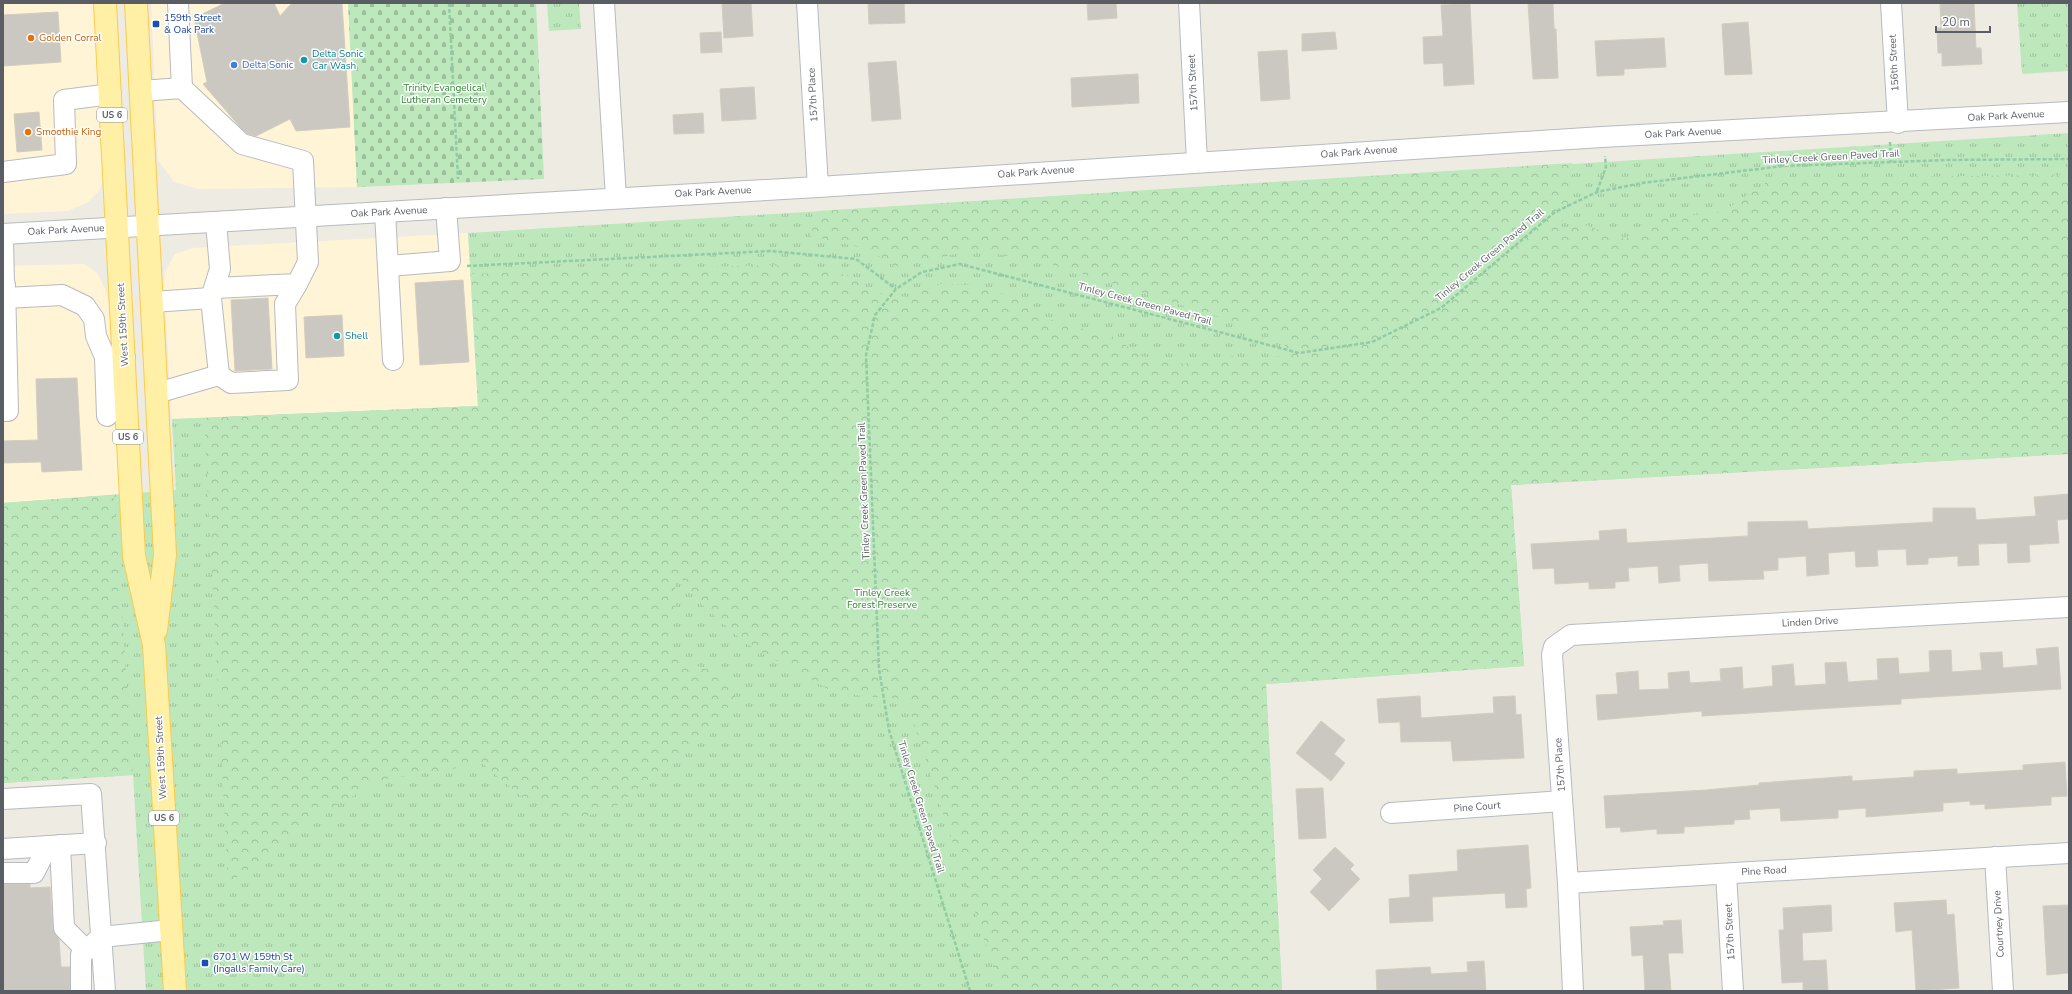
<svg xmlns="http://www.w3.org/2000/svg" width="2072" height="994" font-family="'Nunito Sans',sans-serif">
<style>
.commercial{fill:#fff5d6}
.grass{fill:url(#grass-tufts)}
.forest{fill:url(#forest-crowns)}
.cemetery{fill:url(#cemetery-stones)}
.building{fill:#cbc8c1;stroke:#d3cdbf}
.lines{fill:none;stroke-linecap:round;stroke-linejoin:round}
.minor-casing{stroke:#b7babf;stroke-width:22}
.major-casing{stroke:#fcca4d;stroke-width:24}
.path{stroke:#94caa4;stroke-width:2.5;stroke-dasharray:4 2;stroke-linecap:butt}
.minor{stroke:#fff;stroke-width:20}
.major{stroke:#fff0a6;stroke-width:22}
.transit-dot{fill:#1a4fb4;stroke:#fff;stroke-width:1.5}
.food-dot{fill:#e8710a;stroke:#fff;stroke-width:1.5}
.culture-dot{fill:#0f9aa8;stroke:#fff;stroke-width:1.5}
.shop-dot{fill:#3f7fe0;stroke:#fff;stroke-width:1.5}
.labels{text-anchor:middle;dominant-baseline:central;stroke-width:3;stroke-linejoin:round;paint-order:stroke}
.shield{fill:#fff;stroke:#8c8e92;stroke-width:1}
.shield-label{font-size:9px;font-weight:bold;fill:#5a5e64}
.transit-label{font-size:10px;fill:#164399;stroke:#fff;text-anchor:start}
.food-label{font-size:10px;fill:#c56008;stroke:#fff;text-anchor:start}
.culture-label{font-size:10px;fill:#0d838f;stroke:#fff;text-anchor:start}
.street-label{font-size:10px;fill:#5a5e64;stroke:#fff}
.shop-label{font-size:10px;fill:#366cbe;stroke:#fff;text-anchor:start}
.park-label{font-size:10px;fill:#2e8732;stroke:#fff}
</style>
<defs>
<pattern id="grass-tufts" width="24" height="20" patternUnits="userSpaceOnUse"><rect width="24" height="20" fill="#bce8bc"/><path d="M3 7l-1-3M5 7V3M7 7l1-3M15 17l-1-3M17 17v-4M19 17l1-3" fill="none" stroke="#9cbf9c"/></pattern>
<pattern id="forest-crowns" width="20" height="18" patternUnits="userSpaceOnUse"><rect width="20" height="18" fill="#bce8bc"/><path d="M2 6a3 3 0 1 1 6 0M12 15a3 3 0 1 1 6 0" fill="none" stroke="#9cbf9c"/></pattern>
<pattern id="cemetery-stones" width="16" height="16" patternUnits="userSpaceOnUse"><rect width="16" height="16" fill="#bce8bc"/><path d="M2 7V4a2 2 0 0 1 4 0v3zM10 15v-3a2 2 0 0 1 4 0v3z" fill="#9cbf9c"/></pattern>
</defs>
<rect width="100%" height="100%" fill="#eeebe2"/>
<g class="commercial">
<polygon points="3,3 94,3 104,178 99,191 87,203 67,211 3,214"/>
<polygon points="151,3 348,3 357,187 199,189 174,182 158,160"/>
<polygon points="468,233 478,406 172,419 164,289 165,272 175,254 193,248"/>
<polygon points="84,264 97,273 105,288 109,304 122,494 3,503 3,266"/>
</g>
<g class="grass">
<polygon points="547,3 579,3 581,29 549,31"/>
<polygon points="2017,3 2069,3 2069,71 2022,74"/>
<polygon points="2069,133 2069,454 1511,485 1524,666 1266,684 1282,991 146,991 133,775 3,783 3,503 176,490 172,419 478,406 468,233"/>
</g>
<g class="forest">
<polygon points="1572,163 1574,182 1560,228 1585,225 1625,239 1665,218 1722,212 1773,178 2069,175 2069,454 1511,485 1524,666 1266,684 1282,991 1001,991 906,699 861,696 828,689 745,643 698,601 675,570 675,610 666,645 690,663 727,677 735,699 714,724 612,810 568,820 523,798 483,764 386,779 321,813 260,862 228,883 204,418 478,406 471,274 773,265 849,275 875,293 907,297 939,284 975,285 1012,297 1056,322 1114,337 1141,356 1183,364 1231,356 1274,362 1289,339 1048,263 974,250 895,267 868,249 810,236 819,211"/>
<polygon points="114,495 133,775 3,783 3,503"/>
</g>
<polygon class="cemetery" points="348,3 536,3 544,179 357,187"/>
<g class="building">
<polygon points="225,3 274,3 280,16 292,3 342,3 350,127 296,131 290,119 256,136 248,134 241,128 203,84 207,82 194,18"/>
<polygon points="722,3 751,3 753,36 724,38"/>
<polygon points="868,3 904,3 905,23 869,24"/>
<polygon points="1087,3 1116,3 1117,18 1088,20"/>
<polygon points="1528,3 1553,3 1554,29 1556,29 1558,78 1533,79"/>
<polygon points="1940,3 1974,3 1976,48 1981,48 1982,64 1942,66 1942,53 1938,53 1937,28 1941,28"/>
<polygon points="1470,4 1474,84 1444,86 1443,63 1424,64 1423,37 1443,36 1441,5"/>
<polygon points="58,12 61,62 3,66 3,15"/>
<polygon points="1748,22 1752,74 1725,75 1722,24"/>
<polygon points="721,32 722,52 701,53 700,33"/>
<polygon points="1335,32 1337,49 1302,51 1302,34"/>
<polygon points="1664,38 1666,67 1624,69 1624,75 1597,76 1595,41"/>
<polygon points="1287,50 1290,99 1261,101 1258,52"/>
<polygon points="896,61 901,119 872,121 868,63"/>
<polygon points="1138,74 1139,103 1072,107 1071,78"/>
<polygon points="754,87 756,119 722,121 720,89"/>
<polygon points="39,112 42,150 17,152 14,114"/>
<polygon points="703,113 704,133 674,134 673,115"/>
<polygon points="463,280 469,362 420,365 415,283"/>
<polygon points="268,298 272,369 235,371 231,300"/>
<polygon points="342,315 344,356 306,358 304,317"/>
<polygon points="77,378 82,470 42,472 41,462 3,463 3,441 38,440 36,379"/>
<polygon points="2069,494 2069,519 2057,520 2059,543 2029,545 2030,562 2008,563 2007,543 1978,544 1979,565 1958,566 1958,556 1928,558 1928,564 1907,565 1906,549 1877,550 1878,566 1856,567 1855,551 1828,553 1829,574 1807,576 1806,556 1778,558 1778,570 1763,571 1764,579 1709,581 1708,563 1679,565 1680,581 1659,583 1658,566 1628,568 1629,581 1615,582 1615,588 1589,589 1589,582 1555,584 1554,568 1533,569 1531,544 1600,540 1599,531 1626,529 1627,543 1748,536 1748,522 1807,521 1808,529 1933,522 1933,508 1975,508 1976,520 2036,516 2034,497"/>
<polygon points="2058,647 2061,689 1901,699 1901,704 1849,707 1702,716 1702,711 1598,720 1596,695 1618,694 1616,673 1638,671 1639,690 1669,689 1668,673 1689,671 1690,683 1721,681 1720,669 1742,667 1743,689 1773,686 1772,666 1793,664 1795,686 1826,684 1825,663 1846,662 1848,682 1878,680 1877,659 1898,658 1899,674 1930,672 1929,651 1951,650 1952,672 1982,670 1980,653 2002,652 2003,668 2038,665 2036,649"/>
<polygon points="1420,696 1421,718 1494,713 1493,697 1515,696 1516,715 1521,714 1524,758 1453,761 1451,741 1401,742 1400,722 1379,723 1377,699"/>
<polygon points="1321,721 1345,740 1334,754 1345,763 1331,781 1296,753"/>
<polygon points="2065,762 2067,796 2051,797 2051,805 1985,809 1985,804 1970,805 1970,801 1943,803 1943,811 1866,817 1866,808 1838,810 1838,818 1781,821 1780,808 1749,810 1750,819 1734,820 1734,824 1684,827 1684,833 1657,834 1657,829 1621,832 1620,827 1606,828 1604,796 1706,790 1759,785 1759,783 1852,776 1852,781 1914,777 1914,771 1957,769 1957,774 2023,770 2023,765"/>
<polygon points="1323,788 1326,838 1299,839 1296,789"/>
<polygon points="1528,845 1531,888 1526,889 1527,907 1506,908 1505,893 1432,897 1433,921 1390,923 1389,899 1410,897 1409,875 1458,871 1457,850"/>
<polygon points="1335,847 1354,865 1350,869 1360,879 1329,911 1310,892 1322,879 1313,870"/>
<polygon points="3,884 30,884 30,888 50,887 53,929 59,939 61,967 70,967 70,991 3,991"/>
<polygon points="1946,900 1947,915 1954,914 1959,988 1916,991 1912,930 1896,932 1894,903"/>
<polygon points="1831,905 1832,931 1802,933 1803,961 1826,960 1828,991 1803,991 1803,982 1782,983 1779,930 1784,930 1783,908"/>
<polygon points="2069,905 2069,973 2047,975 2043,906"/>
<polygon points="1681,920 1683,953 1668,953 1671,991 1645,991 1643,955 1632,956 1630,927 1664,925 1663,921"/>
<polygon points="1484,961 1486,991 1377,991 1376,970 1430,967 1431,974 1468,972 1467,962"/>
</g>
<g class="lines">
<g class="minor-casing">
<g id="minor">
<polyline points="178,3 182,88"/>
<polyline points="604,3 616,198"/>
<polyline points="807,3 818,187"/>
<polyline points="1189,3 1197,162"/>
<polyline points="1891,3 1898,123"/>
<polyline points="141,91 182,88 242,144 303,161 308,262 297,284 215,288"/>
<polyline points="3,172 66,164 64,100 111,94"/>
<polyline points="385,212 393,360"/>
<polyline points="3,234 818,187 1602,137 2069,112"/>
<polyline points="3,241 4,284 3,284"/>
<polyline points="389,266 450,261 446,208"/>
<polyline points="6,298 62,295 85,306 94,319 96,336 105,357 125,357"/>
<polyline points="211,298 220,269 216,222"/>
<polyline points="152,302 211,298 219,375 157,393"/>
<polyline points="105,357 107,416"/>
<polyline points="219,375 231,383 288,380 285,304 297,284"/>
<polyline points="3,411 8,411 5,285"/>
<polyline points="3,799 91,794 105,991"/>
<polyline points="1391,813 1562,801"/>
<polyline points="60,845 64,928 86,950"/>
<polyline points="3,849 96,843"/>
<polyline points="1995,857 2003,991"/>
<polyline points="3,873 34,873 48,846"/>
<polyline points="1726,874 1733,991"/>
<polyline points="1568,883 1552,655 1554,647 1571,635 2069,607"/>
<polyline points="81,991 81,955 101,937 171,930"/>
<polyline points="1573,991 1568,883 2069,853"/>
</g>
</g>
<g class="major-casing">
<g id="major">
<polyline points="105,3 134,556 154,645 175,991"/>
<polyline points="136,3 165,555 156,630"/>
</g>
</g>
<g class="path">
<polyline points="449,3 458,179"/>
<polyline points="1890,142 1891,162"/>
<polyline points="1597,191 1606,167 1605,156"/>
<polyline points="467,266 771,251 856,259 896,289"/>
<polyline points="970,991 889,730 879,669 866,355 875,315 896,289 922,272 960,264 1299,353 1372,342 1441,308 1555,212 1597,192 1642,183 1783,166 1947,160 2069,159"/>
</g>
<use href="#minor" class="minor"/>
<use href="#major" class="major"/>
</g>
<g class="transit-dot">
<rect x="152" y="20" width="8" height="8" rx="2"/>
<rect x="201" y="959" width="8" height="8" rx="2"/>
</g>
<g class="food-dot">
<circle cx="31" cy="38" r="4"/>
<circle cx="28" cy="132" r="4"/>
</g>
<g class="culture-dot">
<circle cx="304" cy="60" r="4"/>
<circle cx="337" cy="336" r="4"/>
</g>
<circle class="shop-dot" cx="234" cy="65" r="4"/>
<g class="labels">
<g class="shield">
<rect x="97" y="108" width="30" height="14" rx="3"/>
<rect x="113" y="430" width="30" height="14" rx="3"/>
<rect x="149" y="811" width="30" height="14" rx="3"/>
</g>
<g class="shield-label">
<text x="112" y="115">US 6</text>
<text x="128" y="437">US 6</text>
<text x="164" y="818">US 6</text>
</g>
<g class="transit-label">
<text x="164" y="18">159th Street<tspan x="164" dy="12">&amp; Oak Park</tspan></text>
<text x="213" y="957">6701 W 159th St<tspan x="213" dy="12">(Ingalls Family Care)</tspan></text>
</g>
<g class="food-label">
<text x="39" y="38">Golden Corral</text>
<text x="36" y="132">Smoothie King</text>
</g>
<g class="culture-label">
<text x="312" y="54">Delta Sonic<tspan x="312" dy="12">Car Wash</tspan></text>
<text x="345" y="336">Shell</text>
</g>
<g class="street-label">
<text transform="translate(1894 63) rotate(-93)">156th Street</text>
<text transform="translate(1193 83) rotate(-93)">157th Street</text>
<text transform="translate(813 95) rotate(-93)">157th Place</text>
<text transform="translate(2006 116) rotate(-3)">Oak Park Avenue</text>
<text transform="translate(1683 133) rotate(-3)">Oak Park Avenue</text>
<text transform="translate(1359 152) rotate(-4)">Oak Park Avenue</text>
<text transform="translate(1831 157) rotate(-3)">Tinley Creek Green Paved Trail</text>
<text transform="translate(1036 172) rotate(-4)">Oak Park Avenue</text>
<text transform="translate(713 192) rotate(-3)">Oak Park Avenue</text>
<text transform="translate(389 212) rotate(-3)">Oak Park Avenue</text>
<text transform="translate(66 230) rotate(-3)">Oak Park Avenue</text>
<text transform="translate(1490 255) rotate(-40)">Tinley Creek Green Paved Trail</text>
<text transform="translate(1145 304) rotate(15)">Tinley Creek Green Paved Trail</text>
<text transform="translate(123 325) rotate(-93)">West 159th Street</text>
<text transform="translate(864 491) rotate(-92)">Tinley Creek Green Paved Trail</text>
<text transform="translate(1810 622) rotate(-3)">Linden Drive</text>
<text transform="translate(161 758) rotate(-93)">West 159th Street</text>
<text transform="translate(1560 765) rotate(-94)">157th Place</text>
<text transform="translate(921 807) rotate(73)">Tinley Creek Green Paved Trail</text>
<text transform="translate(1477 807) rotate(-4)">Pine Court</text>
<text transform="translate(1764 871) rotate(-3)">Pine Road</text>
<text transform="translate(1999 924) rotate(-93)">Courtney Drive</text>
<text transform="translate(1730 932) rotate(-93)">157th Street</text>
</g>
<g class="shop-label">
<text x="242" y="65">Delta Sonic</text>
</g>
<g class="park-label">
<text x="444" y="88">Trinity Evangelical<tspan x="444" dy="12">Lutheran Cemetery</tspan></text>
<text x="882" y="593">Tinley Creek<tspan x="882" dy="12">Forest Preserve</tspan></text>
</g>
</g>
<rect width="2072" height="994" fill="none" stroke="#5a5e64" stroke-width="8"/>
<path d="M1936 26v6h54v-6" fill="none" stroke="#5a5e64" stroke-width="2"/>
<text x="1942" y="26" font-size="12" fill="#5a5e64" stroke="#ffffff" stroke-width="3" paint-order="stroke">20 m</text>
</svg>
